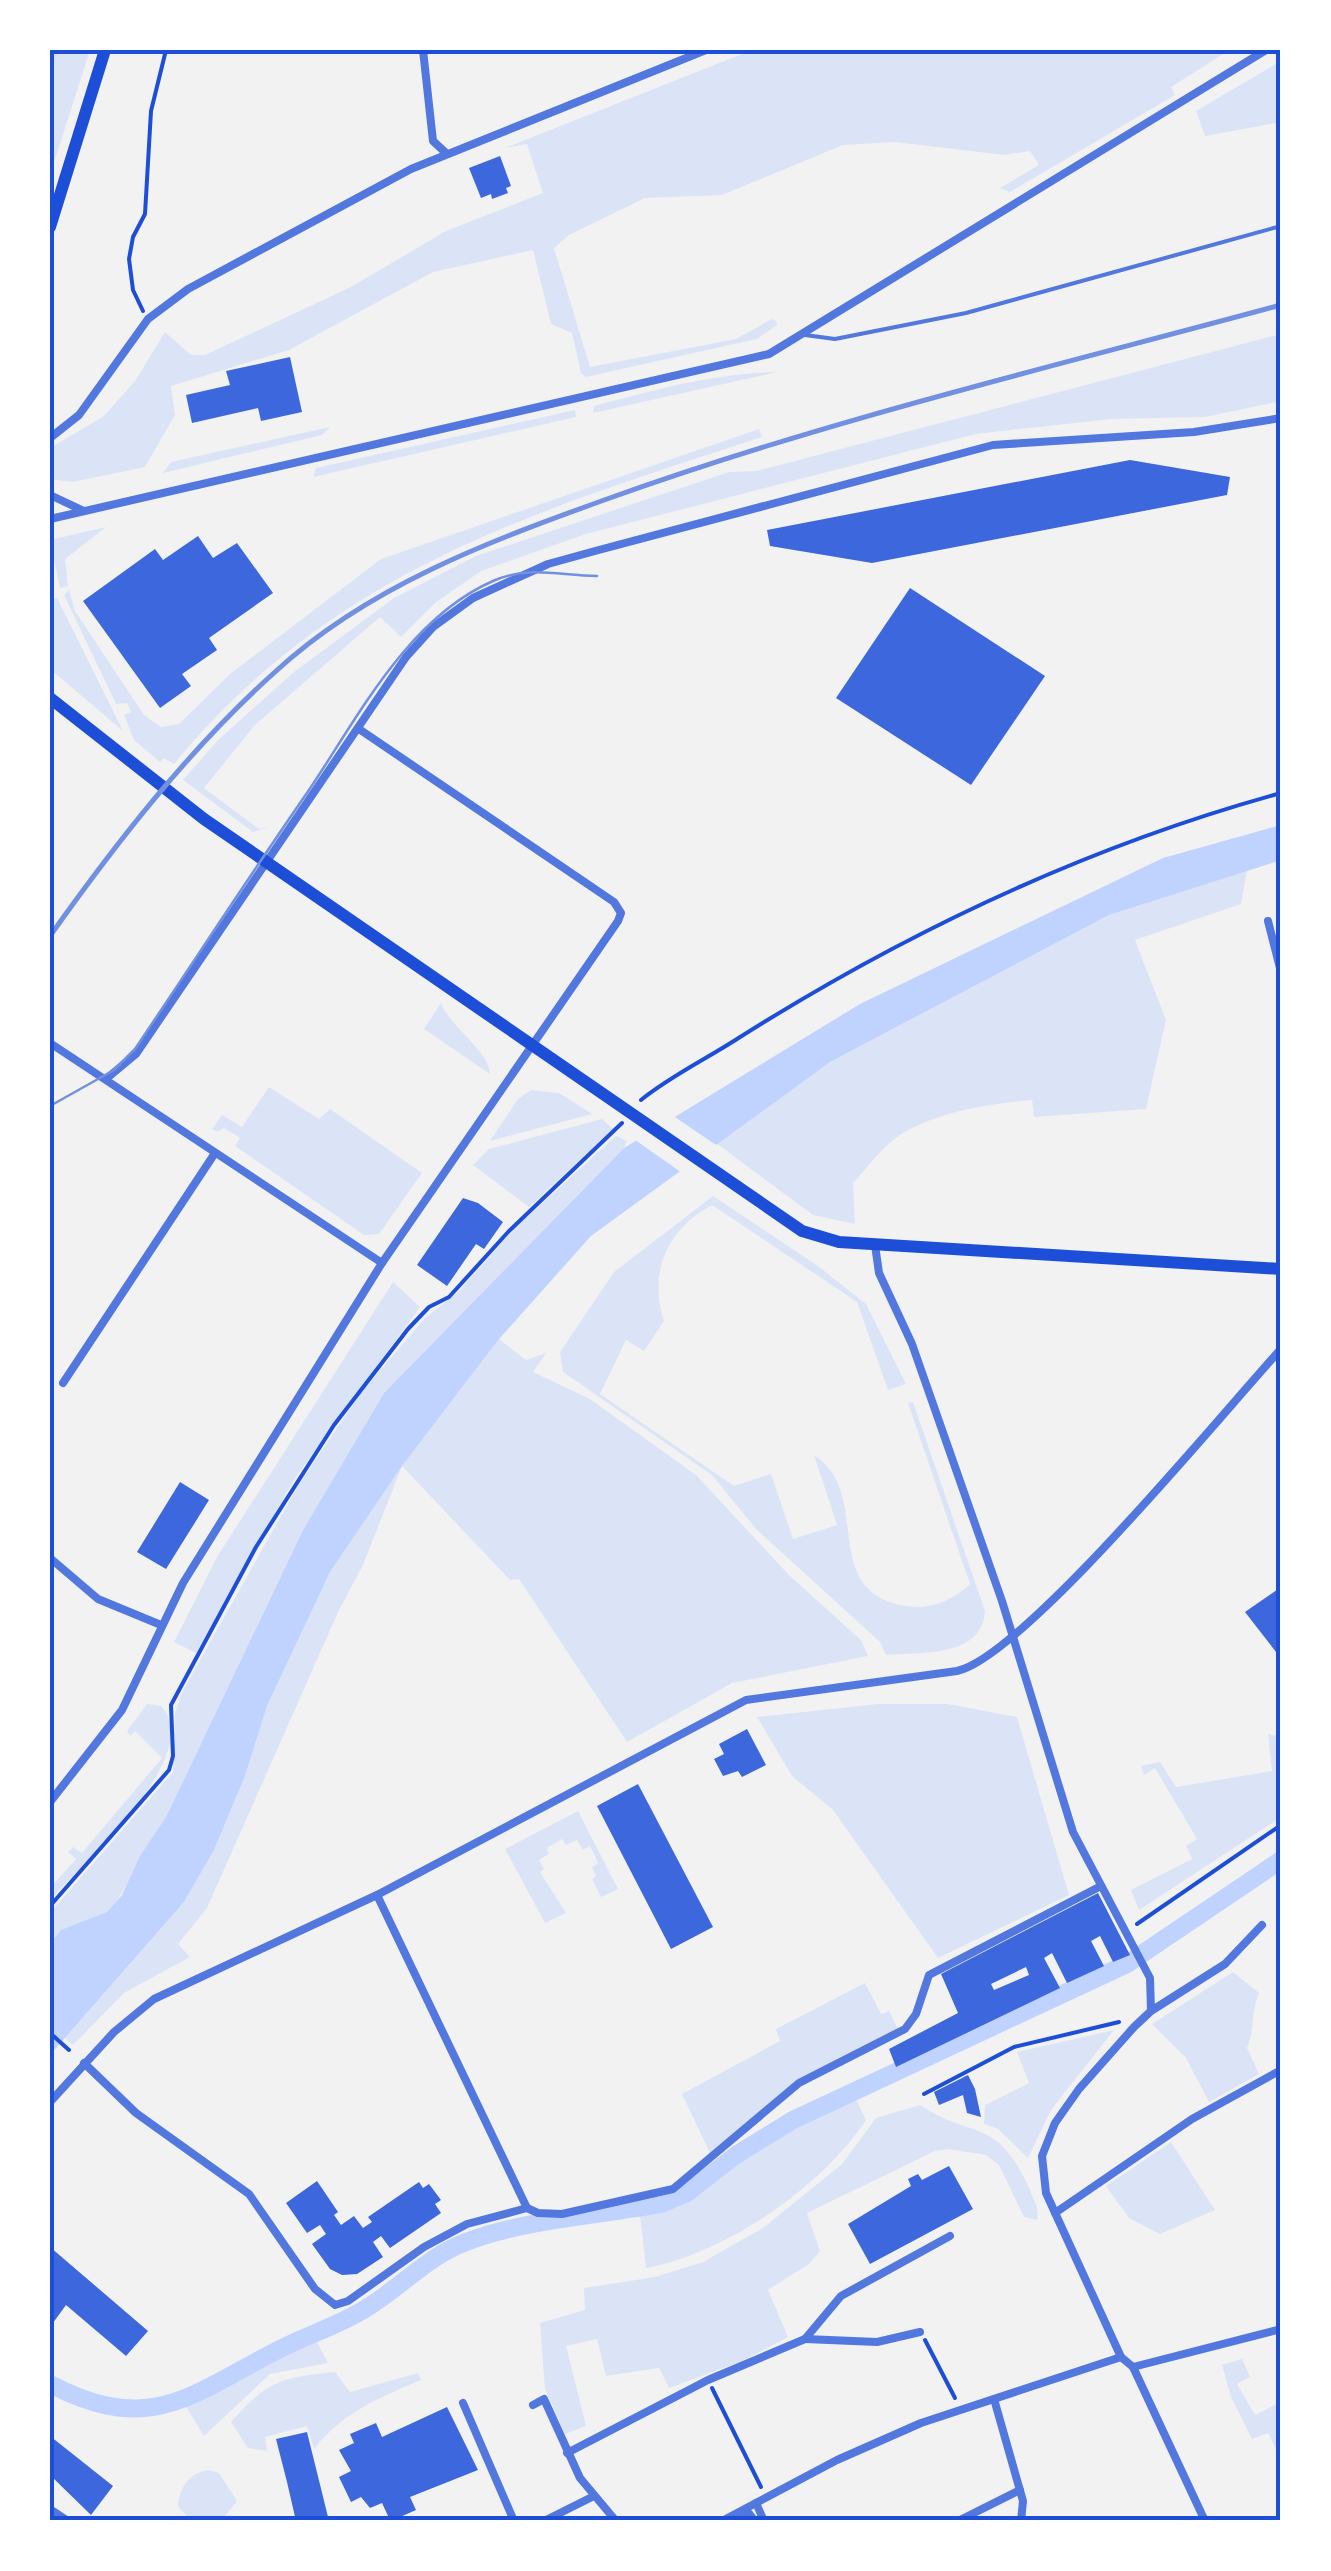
<svg xmlns="http://www.w3.org/2000/svg" width="1331" height="2571" font-family="'Fira Sans Condensed',sans-serif">
<style>
.green{fill:#dbe4f7}
.water{fill:#bfd3fe}
.pier{fill:#f2f2f2}
.lines{fill:none;stroke-linecap:round;stroke-linejoin:round}
.canal{stroke:#bfd3fe;stroke-width:18}
.building{fill:#3d67dc;fill-rule:evenodd}
.path{stroke:#1d4ed8;stroke-width:4}
.service{stroke:#5277de;stroke-width:4}
.pedestrian{stroke:#5277de;stroke-width:6}
.minor{stroke:#5277de;stroke-width:8}
.primary{stroke:#1d4ed8;stroke-width:12}
.tram{stroke:#7290e2;stroke-width:2.5}
.rail{stroke:#7290e2;stroke-width:5}
.neatline{fill:none;stroke:#1d4ed8;stroke-width:4}
</style>
<rect width="100%" height="100%" fill="#f2f2f2"/>
<g class="green">
<polygon points="50,50 90,50 50,175"/>
<polygon points="752,50 1230,50 1171,87 1175,95 1010,192 1000,188 1039,165 1030,151 1004,155 895,142 843,145 722,195 645,198 569,235 554,248 590,367 736,339 772,319 776,321 777,325 757,339 586,377 581,373 572,333 551,324 533,250 433,272 289,350 171,386 175,415 145,467 73,482 50,479 50,448 104,416 135,381 165,332 191,355 205,355 349,288 446,231 543,193 527,144 505,148"/>
<polygon points="1281,61 1281,122 1205,136 1196,111"/>
<polygon points="1281,334 1281,401 1205,417 1112,419 976,434 586,534 481,571 435,603 401,637 380,617 255,725 204,788 259,829 270,827 253,832 183,780 218,740 294,672 394,598 476,556 729,472 756,471"/>
<path d="M778 372 593 413 594 406C655 390 714 373 778 372Z"/>
<polygon points="575,410 576,417 313,477 316,468"/>
<polygon points="330,427 322,435 163,473 171,462"/>
<path d="M759 429 762 437C535 511 332 571 174 764L164 758 160 762 134 740 124 715 131 712 127 703 116 704 64 595 69 590 75 611 144 715 161 727 179 724 230 674 381 559Z"/>
<polygon points="106,527 65,559 68,586 60,588 50,540"/>
<polygon points="57,598 123,731 50,669 50,601"/>
<path d="M1247 870 1241 904 1135 940 1166 1020 1146 1109 1034 1117 1032 1100C989 1104 940 1111 903 1133 884 1144 868 1167 853 1183L855 1224 813 1215 716 1143 830 1062 1109 915Z"/>
<path d="M441 1003C450 1027 490 1052 490 1074L424 1029Z"/>
<polygon points="269,1087 319,1119 330,1109 422,1173 379,1234 364,1235 235,1146 240,1138 224,1128 218,1132 212,1129 222,1115 242,1127"/>
<polygon points="531,1090 559,1093 592,1114 490,1141 518,1099"/>
<polygon points="602,1119 613,1129 529,1207 473,1165 489,1149"/>
<path d="M616 1136 627 1141 624 1148 384 1393 303 1530 166 1817C153 1837 120 1904 106 1913 85 1925 66 1924 50 1944V1913L173 1772 175 1713 182 1692 299 1484 360 1394 425 1318 458 1292 514 1229Z"/>
<path d="M713 1196 818 1266 866 1304 906 1384 888 1390 857 1302 712 1205C667 1229 648 1273 664 1321L644 1351 626 1340 600 1394 734 1486 771 1474 793 1539 837 1525 814 1455C875 1495 816 1592 907 1606 931 1610 953 1600 970 1584L908 1403 913 1402 985 1611C982 1658 921 1652 886 1655L880 1642 756 1529 712 1475 563 1372 560 1352 614 1272Z"/>
<polygon points="393,1282 420,1307 295,1478 196,1653 174,1642 217,1557"/>
<polygon points="499,1339 526,1360 546,1353 533,1372 590,1399 696,1475 789,1575 861,1640 868,1656 732,1683 627,1742 519,1579 510,1580 402,1466 363,1565 339,1610 207,1908 178,1944 190,1957 124,1993 73,2045 65,2038 184,1902 214,1850 245,1776 267,1706 330,1572 402,1466"/>
<path d="M147 1704 161 1706C207 1755 81 1865 50 1900V1888L76 1859 68 1852 73 1847 82 1853 162 1758 135 1731 130 1736 127 1731Z"/>
<polygon points="878,1704 948,1704 1017,1717 1069,1895 938,1958 833,1810 792,1776 757,1717"/>
<polygon points="1268,1734 1281,1737 1281,1817 1139,1910 1131,1890 1192,1859 1186,1846 1197,1839 1155,1768 1144,1775 1141,1766 1160,1762 1176,1787 1272,1771"/>
<polygon points="578,1811 618,1889 601,1897 592,1879 596,1876 592,1867 598,1863 590,1846 583,1850 577,1840 566,1845 562,1839 547,1848 549,1854 539,1860 544,1869 540,1872 566,1913 545,1923 505,1849"/>
<path d="M1233 1972 1259 1993C1251 2011 1255 2028 1247 2048L1259 2074 1209 2102 1186 2058 1152 2024Z"/>
<polygon points="865,1983 881,2014 889,2011 899,2031 797,2081 710,2153 682,2094 780,2041 776,2029"/>
<polygon points="1114,2030 1051,2110 1028,2158 998,2129 984,2124 985,2105 1029,2083 1017,2052"/>
<path d="M854 2095 866 2120C822 2187 726 2253 646 2268L640 2214 675 2205 742 2157Z"/>
<path d="M920 2105C972 2140 997 2115 1030 2190 1034 2201 1040 2209 1037 2220L1024 2217 999 2165 986 2155 948 2149 935 2151 807 2213 820 2251 809 2264 768 2290 788 2337 742 2361 669 2388 659 2368 606 2376 597 2339 566 2346 586 2426 565 2434 545 2389 540 2323 585 2310 584 2288 655 2277 703 2262 763 2228 842 2164 876 2118Z"/>
<polygon points="1171,2142 1215,2210 1160,2234 1129,2218 1106,2186"/>
<polygon points="315,2338 328,2363 270,2374 204,2436 185,2405"/>
<polygon points="1242,2359 1250,2377 1237,2384 1255,2415 1281,2402 1281,2459 1268,2433 1252,2439 1231,2397 1222,2365"/>
<path d="M335 2372 350 2392 418 2373 421 2380C379 2398 343 2412 314 2449L307 2426 265 2437 267 2451 248 2448 231 2422C267 2381 282 2377 335 2372Z"/>
<path d="M208 2470 219 2473 237 2501 221 2521H191L178 2506C179 2488 189 2473 208 2470Z"/>
</g>
<polygon class="water" points="1281,825 1281,860 1109,915 830,1062 591,1236 499,1339 402,1466 330,1572 267,1706 245,1776 214,1850 184,1902 50,2055 50,1944 61,1930 107,1912 122,1895 140,1856 166,1817 303,1530 384,1393 624,1148 860,1004 1163,858"/>
<polygon class="pier" points="669,1113 719,1147 682,1173 631,1137"/>
<g class="lines">
<path class="canal" d="M50 2384C153 2438 194 2392 282 2348 310 2334 339 2325 365 2309 400 2288 428 2256 466 2242 527 2219 597 2216 661 2204L687 2193 736 2155 793 2120 1127 1964 1281 1860"/>
</g>
<g class="building">
<polygon points="500,156 511,186 506,188 508,193 492,199 491,194 481,198 469,168"/>
<polygon points="290,357 302,412 261,421 258,408 192,423 186,395 230,385 226,371"/>
<polygon points="1130,460 1230,477 1227,495 872,563 770,546 767,530"/>
<polygon points="198,536 213,558 237,543 273,593 209,638 217,650 182,674 191,686 160,708 83,601 155,549 163,560"/>
<polygon points="910,588 1045,676 971,785 836,698"/>
<polygon points="463,1198 478,1203 503,1222 484,1249 476,1244 447,1286 417,1265"/>
<polygon points="180,1482 209,1500 166,1569 137,1552"/>
<polygon points="1281,1587 1281,1649 1276,1652 1245,1612"/>
<polygon points="747,1729 766,1765 742,1777 738,1771 723,1776 714,1759 724,1754 719,1744"/>
<polygon points="638,1784 713,1927 671,1949 597,1806"/>
<path d="M1098 1893 1130 1955 1113 1962 1100 1936 1091 1941 1104 1966 1067 1983 1052 1953 1044 1958 1060 1988 896 2067 889 2049 958 2013 941 1974ZM1026 1967 1029 1975 994 1990 991 1984Z"/>
<polygon points="968,2075 975,2089 981,2117 967,2113 963,2095 939,2105 934,2092"/>
<polygon points="949,2166 973,2209 870,2264 848,2224 911,2186 908,2179 918,2174 922,2180"/>
<polygon points="317,2181 338,2212 334,2215 341,2225 354,2216 363,2228 372,2222 368,2217 419,2182 423,2188 429,2184 441,2200 435,2204 441,2213 390,2248 381,2236 373,2242 383,2257 357,2274 342,2275 330,2269 312,2244 326,2234 320,2225 307,2233 286,2203"/>
<polygon points="50,2247 148,2331 126,2356 66,2305 50,2327"/>
<polygon points="447,2407 478,2470 410,2497 416,2510 391,2521 382,2521 389,2518 382,2503 370,2508 361,2497 351,2502 339,2477 351,2471 339,2450 354,2443 350,2434 376,2423 382,2437"/>
<polygon points="307,2432 329,2521 296,2521 287,2482 276,2439"/>
<polygon points="50,2436 113,2486 91,2515 50,2475"/>
</g>
<g class="lines">
<g class="path">
<polyline points="143,311 133,290 129,259 133,237 145,214 151,111 166,50"/>
<path d="M641 1100C669 1077 706 1059 737 1039 906 932 1088 846 1281 793"/>
<polyline points="50,1906 169,1770 173,1756 171,1705 256,1547 334,1425 408,1329 429,1307 449,1297 509,1231 622,1123"/>
<polyline points="1137,1924 1281,1825"/>
<polyline points="50,2033 69,2050"/>
<polyline points="924,2094 1014,2047 1119,2022"/>
<polyline points="925,2340 955,2398"/>
<polyline points="712,2388 761,2487"/>
</g>
<polyline class="service" points="805,335 835,339 966,313 1281,226"/>
<polyline class="pedestrian" points="736,2521 750,2513 756,2521"/>
<g class="minor">
<polyline points="423,50 433,141 446,153"/>
<polyline points="50,438 79,415 148,319 188,289 411,169 706,50"/>
<polyline points="50,495 84,511"/>
<polyline points="50,519 769,354 1266,50"/>
<polyline points="1268,921 1281,972"/>
<polyline points="50,1043 382,1263"/>
<polyline points="106,1079 136,1054 406,657 433,627 473,598 548,564 595,551 993,445 1194,432 1281,418"/>
<polyline points="875,1245 879,1273 912,1344 1002,1601 1073,1832 1150,1978 1151,2011"/>
<polyline points="63,1383 215,1153"/>
<polyline points="50,1558 98,1599 161,1625"/>
<polyline points="50,1802 122,1710 183,1583 382,1263 618,921 621,913 614,902 359,729"/>
<polyline points="377,1895 527,2208"/>
<polyline points="84,2063 136,2113 249,2194 315,2289 335,2305 348,2301 424,2247 467,2224 527,2208 538,2213 562,2214 673,2189 799,2083 905,2029 916,2014 929,1975 1101,1886"/>
<path d="M50 2102 114 2032 154 1999 377 1895 746 1700 957 1671C1023 1657 1224 1411 1281 1349"/>
<polyline points="1055,2213 1192,2119 1281,2070"/>
<polyline points="805,2339 877,2342 920,2332"/>
<polyline points="1133,2367 1281,2329"/>
<polyline points="994,2399 1023,2501 1021,2521"/>
<polyline points="463,2403 514,2521"/>
<polyline points="533,2405 544,2399 580,2478 616,2521"/>
<polyline points="567,2453 708,2380 805,2339 841,2296 950,2236"/>
<polyline points="756,2503 764,2521"/>
<polyline points="50,2509 68,2521"/>
<polyline points="544,2521 592,2497"/>
<polyline points="722,2521 837,2460 921,2423 1121,2357"/>
<polyline points="958,2521 1020,2490"/>
<polyline points="1205,2521 1133,2367 1121,2357 1046,2193 1042,2156 1055,2123 1079,2089 1134,2027 1151,2011 1225,1964 1262,1925"/>
</g>
<g class="primary">
<polyline points="50,227 105,50"/>
<polyline points="50,698 204,819 802,1231 839,1242 1281,1269"/>
</g>
<path class="tram" d="M50 1106 114 1070 135 1049C193 963 250 875 309 790 358 717 408 618 493 581 529 565 560 576 597 576"/>
<path class="rail" d="M50 936C116 843 190 748 275 672 368 586 490 541 607 499 827 420 1056 366 1281 305"/>
</g>
<rect width="1331" height="2571" fill="none" stroke="#ffffff" stroke-width="105"/>
<rect x="52" y="52" width="1226" height="2466" class="neatline"/>
</svg>
